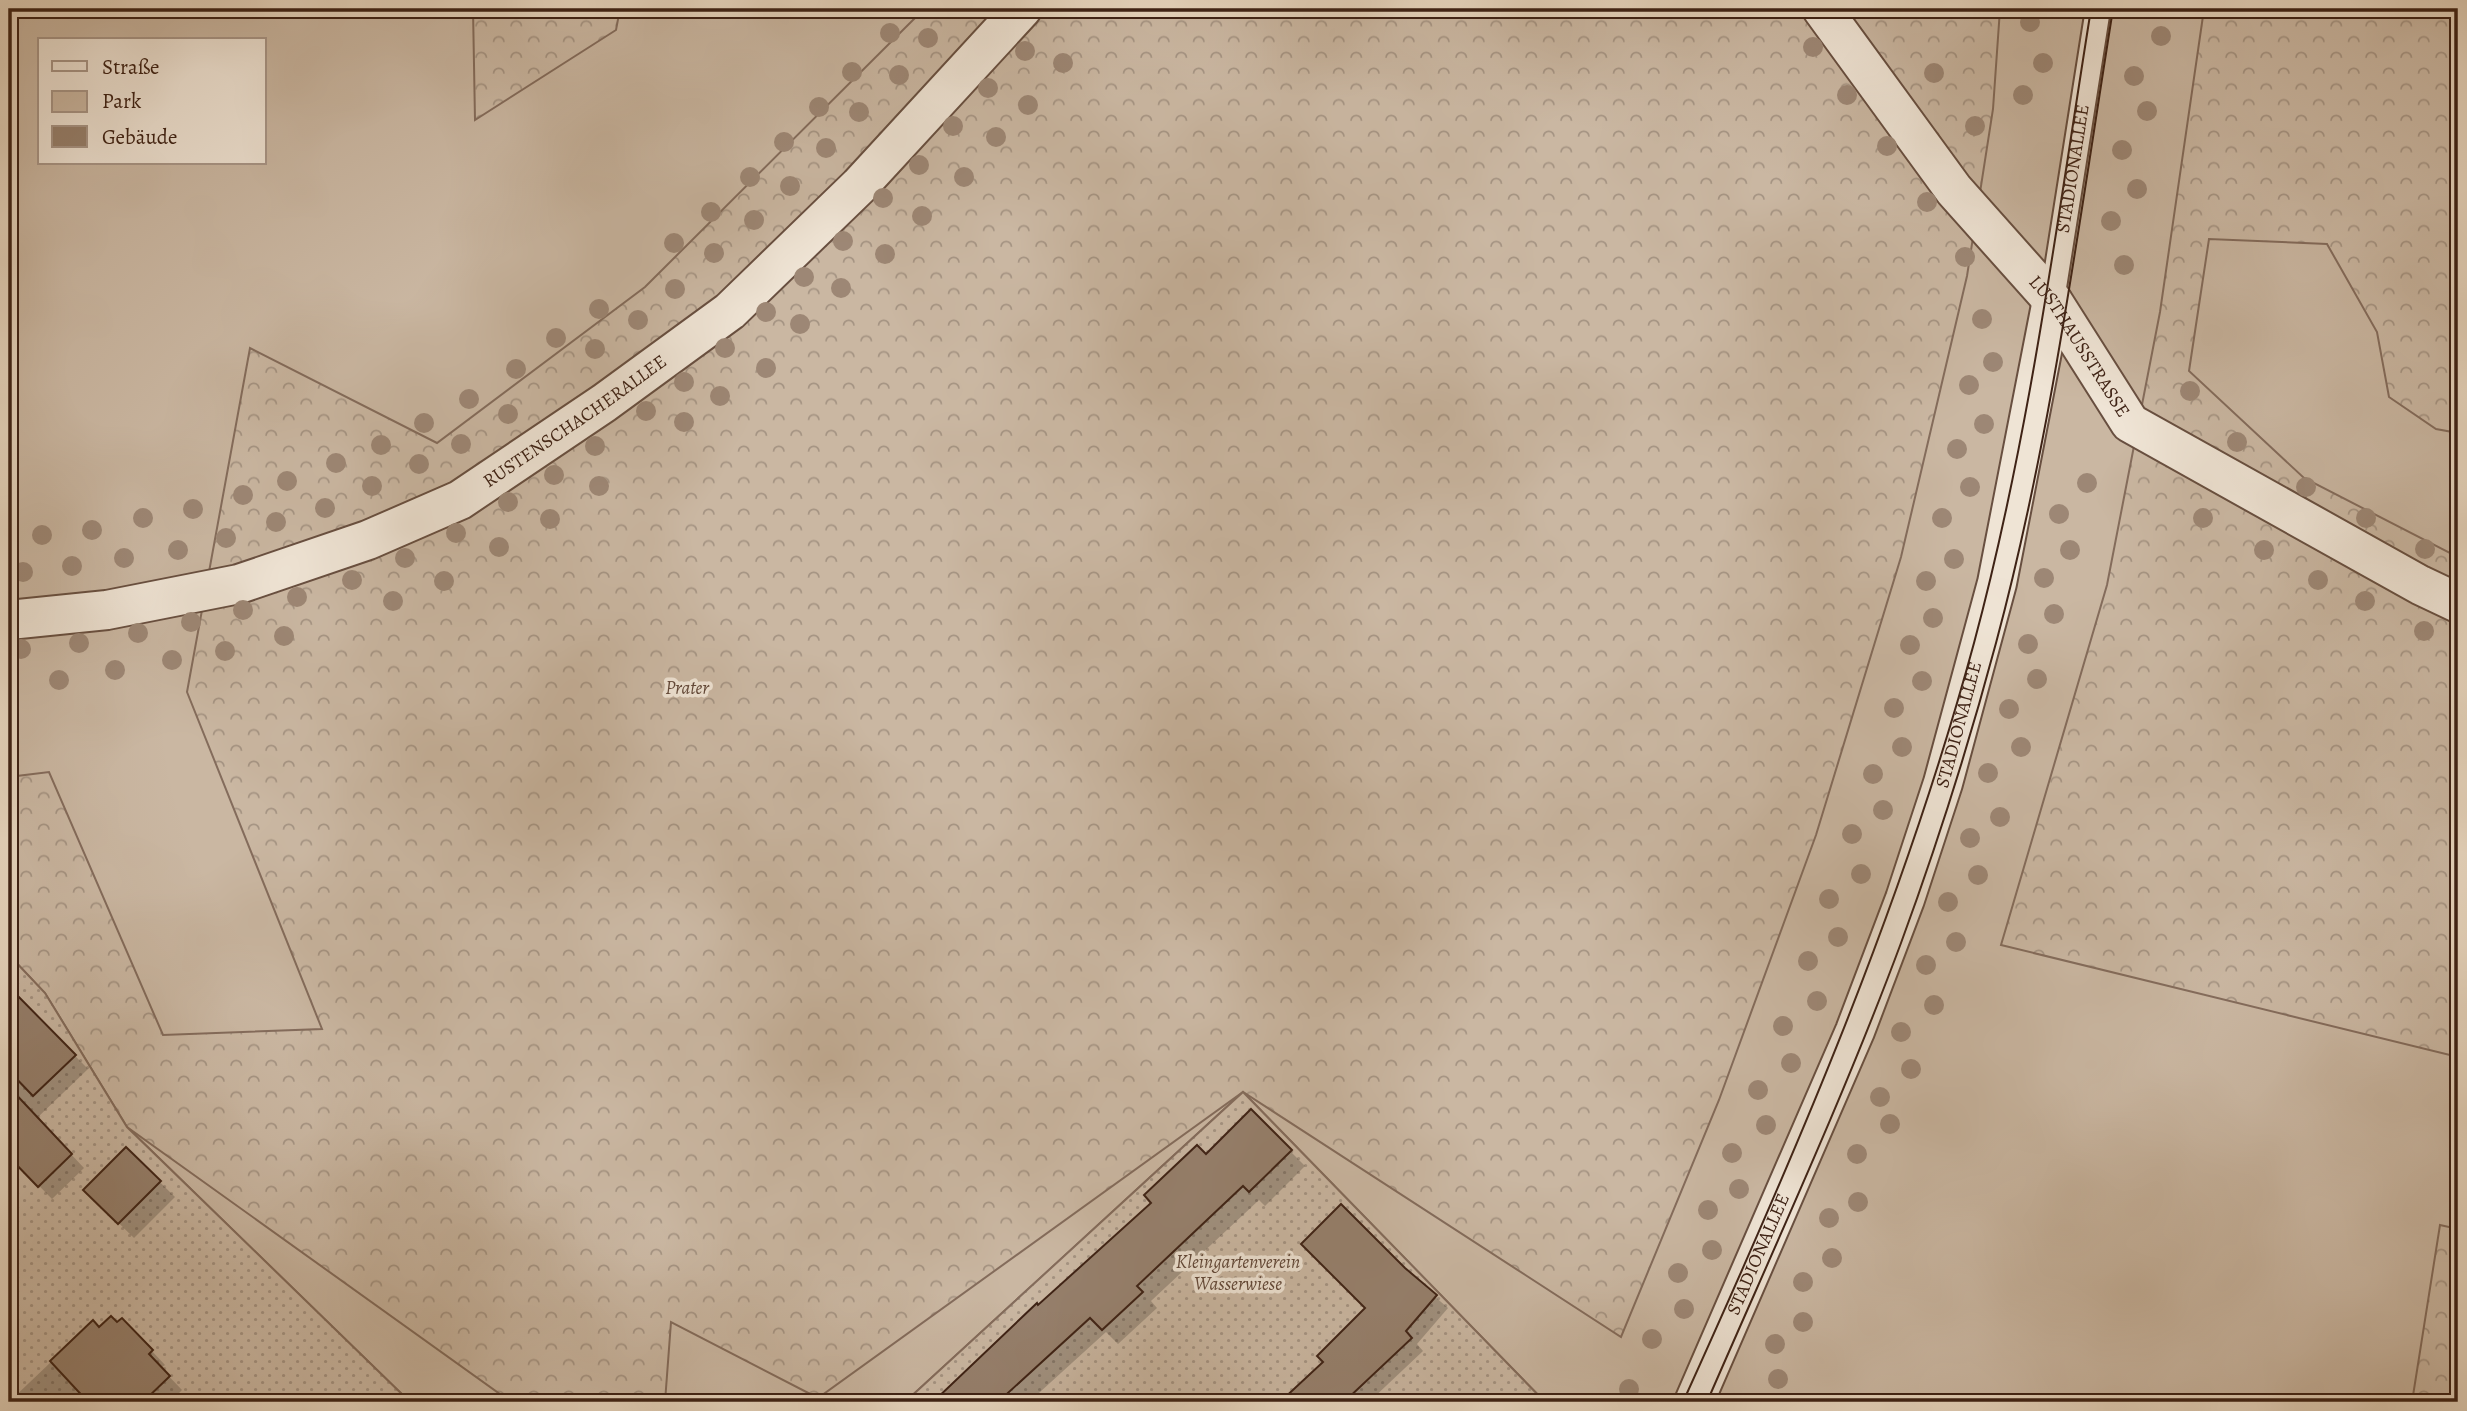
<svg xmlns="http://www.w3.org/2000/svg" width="2467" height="1411" font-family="Alegreya,serif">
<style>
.green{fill:#cab7a2;stroke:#846c5c;stroke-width:2;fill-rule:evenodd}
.forest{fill:url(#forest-crowns);stroke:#846c5c;stroke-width:2}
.garden{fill:url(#garden-dots);stroke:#846c5c;stroke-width:2}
.shadow{fill:#0003}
.building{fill:#96806d;stroke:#3e2215;stroke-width:2}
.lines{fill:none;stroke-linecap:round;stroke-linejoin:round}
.service-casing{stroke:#684f40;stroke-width:28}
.minor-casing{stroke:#684f40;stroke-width:42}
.service{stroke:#efe4d5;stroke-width:24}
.minor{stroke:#efe4d5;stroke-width:38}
.tram{stroke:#3e2215;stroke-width:2}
.tree{fill:#9d8775}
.labels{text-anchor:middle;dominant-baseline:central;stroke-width:7;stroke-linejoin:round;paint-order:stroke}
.street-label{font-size:19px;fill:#3e2215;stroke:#efe4d5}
.park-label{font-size:19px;font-style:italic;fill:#614738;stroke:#efe4d5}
</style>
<defs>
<pattern id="forest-crowns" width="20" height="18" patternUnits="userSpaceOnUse" patternTransform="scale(1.75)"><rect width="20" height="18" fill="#cab7a2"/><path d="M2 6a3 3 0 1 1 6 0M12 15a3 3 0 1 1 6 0" fill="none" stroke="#a59483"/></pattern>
<pattern id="garden-dots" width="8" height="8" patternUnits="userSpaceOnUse" patternTransform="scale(1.75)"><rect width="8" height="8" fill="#cab7a2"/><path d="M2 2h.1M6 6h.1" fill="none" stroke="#a59483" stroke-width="1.8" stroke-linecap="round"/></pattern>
</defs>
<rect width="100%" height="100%" fill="#e7d6bf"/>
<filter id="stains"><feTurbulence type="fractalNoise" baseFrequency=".00286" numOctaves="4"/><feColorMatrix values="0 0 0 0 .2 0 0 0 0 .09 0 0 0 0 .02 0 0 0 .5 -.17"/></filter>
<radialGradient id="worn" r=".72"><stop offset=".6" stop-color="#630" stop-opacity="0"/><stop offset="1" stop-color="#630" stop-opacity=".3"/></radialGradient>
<path class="green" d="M9 9H2458V1402H1545L1243 1092 905 1402H410L127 1127 45 993 9 955ZM40 40H264V163H40Z"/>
<g class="forest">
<polygon points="473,9 620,9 616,30 475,120"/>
<polygon points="924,9 2000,9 1993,109 1967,276 1901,557 1816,835 1719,1100 1621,1337 1243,1092 818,1398 671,1322 665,1402 511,1402 127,1127 45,993 9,955 9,777 49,772 163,1035 322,1029 187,692 250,348 437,443 645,287"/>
<polygon points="2204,9 2458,9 2458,433 2436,429 2389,397 2377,332 2327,244 2209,239 2189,371 2304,478 2458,557 2458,1057 2001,945 2107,585 2160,312"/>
<polygon points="2440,1225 2458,1229 2458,1402 2412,1402"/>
</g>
<g class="garden">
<polygon points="9,955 45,993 127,1127 410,1402 9,1402"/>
<polygon points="1243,1092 1545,1402 905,1402"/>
</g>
<g class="shadow">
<polygon points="9,989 88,1069 37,1118 84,1168 52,1199 9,1155"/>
<polygon points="1251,1112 1305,1166 1265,1206 1259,1200 1151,1301 1157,1308 1118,1344 1106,1332 1029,1402 935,1402 1037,1306 1038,1307 1206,1156"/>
<polygon points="126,1149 175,1197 134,1238 85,1190"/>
<polygon points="1404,1270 1448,1308 1417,1344 1423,1351 1369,1402 1364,1400 1361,1402 1282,1402 1326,1362"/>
<polygon points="93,1322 100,1329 136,1334 165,1365 161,1368 182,1390 170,1402 9,1402"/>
<polygon points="1523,1396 1530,1402 1517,1402"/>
</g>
<g class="building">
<polygon points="9,987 76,1055 33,1096 9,1071"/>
<polygon points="9,1087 72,1154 38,1187 9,1157"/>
<polygon points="1251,1109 1292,1150 1249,1192 1243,1186 1137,1286 1143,1292 1102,1330 1090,1318 998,1402 933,1402 1037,1303 1038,1305 1151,1203 1144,1195 1197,1145 1206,1154"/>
<polygon points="126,1147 161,1181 118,1224 83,1190"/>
<polygon points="1341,1204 1405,1268 1437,1295 1406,1331 1412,1338 1344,1402 1280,1402 1323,1362 1317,1356 1365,1308 1301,1244"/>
<polygon points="111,1316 117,1322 122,1318 153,1350 149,1354 170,1376 143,1402 88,1402 50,1361 93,1320 99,1327"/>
</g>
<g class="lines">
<g class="service-casing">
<g id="service">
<path id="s1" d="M2052 300 2098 9"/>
</g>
</g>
<g class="minor-casing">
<g id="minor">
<path id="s2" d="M1822 9 1954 190 2052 300 2130 423 2420 585 2458 603"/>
<path id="s3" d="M9 620 107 610 239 584 368 540 460 500 604 403 730 311 859 186 1022 9"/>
<path id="s4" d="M1694 1402 1855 1031 1905 899 1943 783 1997 583 2052 300"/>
</g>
</g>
<use href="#service" class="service"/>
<use href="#minor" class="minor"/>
<g class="tram">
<path d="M1683 1402C1795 1155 1903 905 1974 643 2030 435 2057 221 2091 9"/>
<path d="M1707 1402C1773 1250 1843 1099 1901 943 1937 845 1969 744 1996 643 2052 435 2079 221 2113 9"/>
</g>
</g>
<g class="tree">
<circle cx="2030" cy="22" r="10"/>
<circle cx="890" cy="33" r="10"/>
<circle cx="2161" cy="36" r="10"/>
<circle cx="928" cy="38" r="10"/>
<circle cx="1813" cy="47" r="10"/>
<circle cx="1025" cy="51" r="10"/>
<circle cx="1063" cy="63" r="10"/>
<circle cx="2043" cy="63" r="10"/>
<circle cx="852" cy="72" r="10"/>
<circle cx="1934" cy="73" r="10"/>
<circle cx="899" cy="75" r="10"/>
<circle cx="2134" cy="76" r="10"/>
<circle cx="988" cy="88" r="10"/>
<circle cx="1847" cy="95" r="10"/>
<circle cx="2023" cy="95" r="10"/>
<circle cx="1028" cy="105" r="10"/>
<circle cx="819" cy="107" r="10"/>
<circle cx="2147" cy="111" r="10"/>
<circle cx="859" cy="112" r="10"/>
<circle cx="953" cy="126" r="10"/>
<circle cx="1975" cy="126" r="10"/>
<circle cx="996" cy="137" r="10"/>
<circle cx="784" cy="142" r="10"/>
<circle cx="1887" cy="146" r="10"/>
<circle cx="826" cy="148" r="10"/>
<circle cx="2122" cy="150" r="10"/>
<circle cx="919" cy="165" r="10"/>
<circle cx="750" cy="177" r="10"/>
<circle cx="964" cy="177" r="10"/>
<circle cx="790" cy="186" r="10"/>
<circle cx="2137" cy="189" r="10"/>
<circle cx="883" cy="198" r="10"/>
<circle cx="1927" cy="202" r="10"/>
<circle cx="711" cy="212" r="10"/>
<circle cx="922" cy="216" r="10"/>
<circle cx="754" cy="220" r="10"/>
<circle cx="2111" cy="221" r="10"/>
<circle cx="843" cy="241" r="10"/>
<circle cx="674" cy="243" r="10"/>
<circle cx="714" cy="253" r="10"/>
<circle cx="885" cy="254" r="10"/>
<circle cx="1965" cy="257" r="10"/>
<circle cx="2124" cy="265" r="10"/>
<circle cx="804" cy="277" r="10"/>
<circle cx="841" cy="288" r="10"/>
<circle cx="675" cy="289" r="10"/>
<circle cx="599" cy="309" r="10"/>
<circle cx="766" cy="312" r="10"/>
<circle cx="1982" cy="319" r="10"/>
<circle cx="638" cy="320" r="10"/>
<circle cx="800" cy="324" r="10"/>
<circle cx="556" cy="338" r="10"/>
<circle cx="725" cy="348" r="10"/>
<circle cx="595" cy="349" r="10"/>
<circle cx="1993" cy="362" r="10"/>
<circle cx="766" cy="368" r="10"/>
<circle cx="516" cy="369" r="10"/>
<circle cx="684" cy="382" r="10"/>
<circle cx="1969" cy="385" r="10"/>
<circle cx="2190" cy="391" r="10"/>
<circle cx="720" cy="396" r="10"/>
<circle cx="469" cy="399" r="10"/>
<circle cx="646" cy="411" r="10"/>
<circle cx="508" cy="414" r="10"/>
<circle cx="684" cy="422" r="10"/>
<circle cx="424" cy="423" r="10"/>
<circle cx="1984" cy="424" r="10"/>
<circle cx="2237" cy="442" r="10"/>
<circle cx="461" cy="444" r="10"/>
<circle cx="381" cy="445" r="10"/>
<circle cx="595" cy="446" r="10"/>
<circle cx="1957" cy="449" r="10"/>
<circle cx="336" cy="463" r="10"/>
<circle cx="419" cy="464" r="10"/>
<circle cx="554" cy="475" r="10"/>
<circle cx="287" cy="481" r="10"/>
<circle cx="2087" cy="483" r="10"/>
<circle cx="372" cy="486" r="10"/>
<circle cx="599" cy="486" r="10"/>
<circle cx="1970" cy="487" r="10"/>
<circle cx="2306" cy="487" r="10"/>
<circle cx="243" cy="495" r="10"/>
<circle cx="508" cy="502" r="10"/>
<circle cx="325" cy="508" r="10"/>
<circle cx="193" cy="509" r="10"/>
<circle cx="2059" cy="514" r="10"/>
<circle cx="143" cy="518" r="10"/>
<circle cx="1942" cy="518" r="10"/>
<circle cx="2203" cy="518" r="10"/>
<circle cx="2366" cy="518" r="10"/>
<circle cx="550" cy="519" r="10"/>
<circle cx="276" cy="522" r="10"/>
<circle cx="92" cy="530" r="10"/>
<circle cx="456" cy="533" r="10"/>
<circle cx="42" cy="535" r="10"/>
<circle cx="226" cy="538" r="10"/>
<circle cx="499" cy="547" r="10"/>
<circle cx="2425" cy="549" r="10"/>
<circle cx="178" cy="550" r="10"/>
<circle cx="2070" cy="550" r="10"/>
<circle cx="2264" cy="550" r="10"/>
<circle cx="124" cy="558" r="10"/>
<circle cx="405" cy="558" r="10"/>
<circle cx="1954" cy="559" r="10"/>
<circle cx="72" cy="566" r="10"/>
<circle cx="23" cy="572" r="10"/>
<circle cx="2044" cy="578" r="10"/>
<circle cx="352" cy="580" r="10"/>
<circle cx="2318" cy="580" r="10"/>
<circle cx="444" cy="581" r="10"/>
<circle cx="1926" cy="581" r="10"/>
<circle cx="297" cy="597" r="10"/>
<circle cx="393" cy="601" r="10"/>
<circle cx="2365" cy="601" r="10"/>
<circle cx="243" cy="610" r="10"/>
<circle cx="2054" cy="614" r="10"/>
<circle cx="1933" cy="618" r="10"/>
<circle cx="191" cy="622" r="10"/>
<circle cx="2424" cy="631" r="10"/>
<circle cx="138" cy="633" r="10"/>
<circle cx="284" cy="636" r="10"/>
<circle cx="79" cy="643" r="10"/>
<circle cx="2028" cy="644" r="10"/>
<circle cx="1910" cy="645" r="10"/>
<circle cx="21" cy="649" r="10"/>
<circle cx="225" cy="651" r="10"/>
<circle cx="172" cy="660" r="10"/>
<circle cx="115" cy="670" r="10"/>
<circle cx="2037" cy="679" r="10"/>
<circle cx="59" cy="680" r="10"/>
<circle cx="1922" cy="681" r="10"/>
<circle cx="1894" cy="708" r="10"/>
<circle cx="2009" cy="709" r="10"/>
<circle cx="1902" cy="747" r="10"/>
<circle cx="2021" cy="747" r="10"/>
<circle cx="1988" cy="773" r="10"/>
<circle cx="1873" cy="774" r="10"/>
<circle cx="1883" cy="810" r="10"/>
<circle cx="2000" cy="817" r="10"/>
<circle cx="1852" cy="834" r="10"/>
<circle cx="1970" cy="838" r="10"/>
<circle cx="1861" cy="874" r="10"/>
<circle cx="1978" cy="875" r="10"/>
<circle cx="1829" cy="899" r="10"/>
<circle cx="1948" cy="902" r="10"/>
<circle cx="1838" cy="937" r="10"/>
<circle cx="1956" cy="942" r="10"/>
<circle cx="1808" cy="961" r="10"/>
<circle cx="1926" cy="965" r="10"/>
<circle cx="1817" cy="1001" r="10"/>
<circle cx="1934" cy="1005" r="10"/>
<circle cx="1783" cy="1026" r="10"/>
<circle cx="1901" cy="1032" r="10"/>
<circle cx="1791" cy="1063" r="10"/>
<circle cx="1911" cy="1069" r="10"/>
<circle cx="1758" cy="1090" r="10"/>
<circle cx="1880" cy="1097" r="10"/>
<circle cx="1890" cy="1124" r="10"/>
<circle cx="1766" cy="1125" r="10"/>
<circle cx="1732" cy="1153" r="10"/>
<circle cx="1857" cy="1154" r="10"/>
<circle cx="1739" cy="1189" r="10"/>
<circle cx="1858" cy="1202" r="10"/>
<circle cx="1708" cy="1210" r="10"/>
<circle cx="1829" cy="1218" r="10"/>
<circle cx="1712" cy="1250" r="10"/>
<circle cx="1832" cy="1258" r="10"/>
<circle cx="1678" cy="1273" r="10"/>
<circle cx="1803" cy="1282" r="10"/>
<circle cx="1684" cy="1309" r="10"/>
<circle cx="1803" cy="1322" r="10"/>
<circle cx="1652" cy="1339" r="10"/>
<circle cx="1775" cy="1344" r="10"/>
<circle cx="1778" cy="1379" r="10"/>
<circle cx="1629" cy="1389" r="10"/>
</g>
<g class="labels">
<g class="street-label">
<text stroke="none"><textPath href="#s1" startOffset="133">STADIONALLEE</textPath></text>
<text stroke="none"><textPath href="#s2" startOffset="425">LUSTHAUSSTRASSE</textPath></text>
<text stroke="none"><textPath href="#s3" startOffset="609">RUSTENSCHACHERALLEE</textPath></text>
<text stroke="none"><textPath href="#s4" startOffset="728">STADIONALLEE</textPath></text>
<text stroke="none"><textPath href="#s4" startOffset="161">STADIONALLEE</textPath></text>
</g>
<g class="park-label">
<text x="687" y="688">Prater</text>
<text x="1238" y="1262">Kleingartenverein<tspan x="1238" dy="22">Wasserwiese</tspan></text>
</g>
</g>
<rect width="2467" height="1411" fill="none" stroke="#e7d6bf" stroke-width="35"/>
<rect x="10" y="10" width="2446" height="1390" fill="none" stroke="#3e2215" stroke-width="3.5"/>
<rect x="18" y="18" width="2432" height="1376" fill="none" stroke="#3e2215" stroke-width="2"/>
<rect x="38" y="38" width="228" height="126" fill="#efe4d5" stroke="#a89688" stroke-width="2"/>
<rect x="52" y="61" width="35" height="10" fill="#efe4d5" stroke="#a89688" stroke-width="2"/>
<text x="102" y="74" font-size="21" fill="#3e2215">Straße</text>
<rect x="52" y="91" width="35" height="21" fill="#cab7a2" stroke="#a89688" stroke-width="2"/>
<text x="102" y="108" font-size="21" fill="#3e2215">Park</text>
<rect x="52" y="126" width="35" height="21" fill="#96806d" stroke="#a89688" stroke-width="2"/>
<text x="102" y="144" font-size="21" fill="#3e2215">Gebäude</text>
<rect width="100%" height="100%" filter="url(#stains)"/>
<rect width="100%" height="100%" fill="url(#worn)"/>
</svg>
